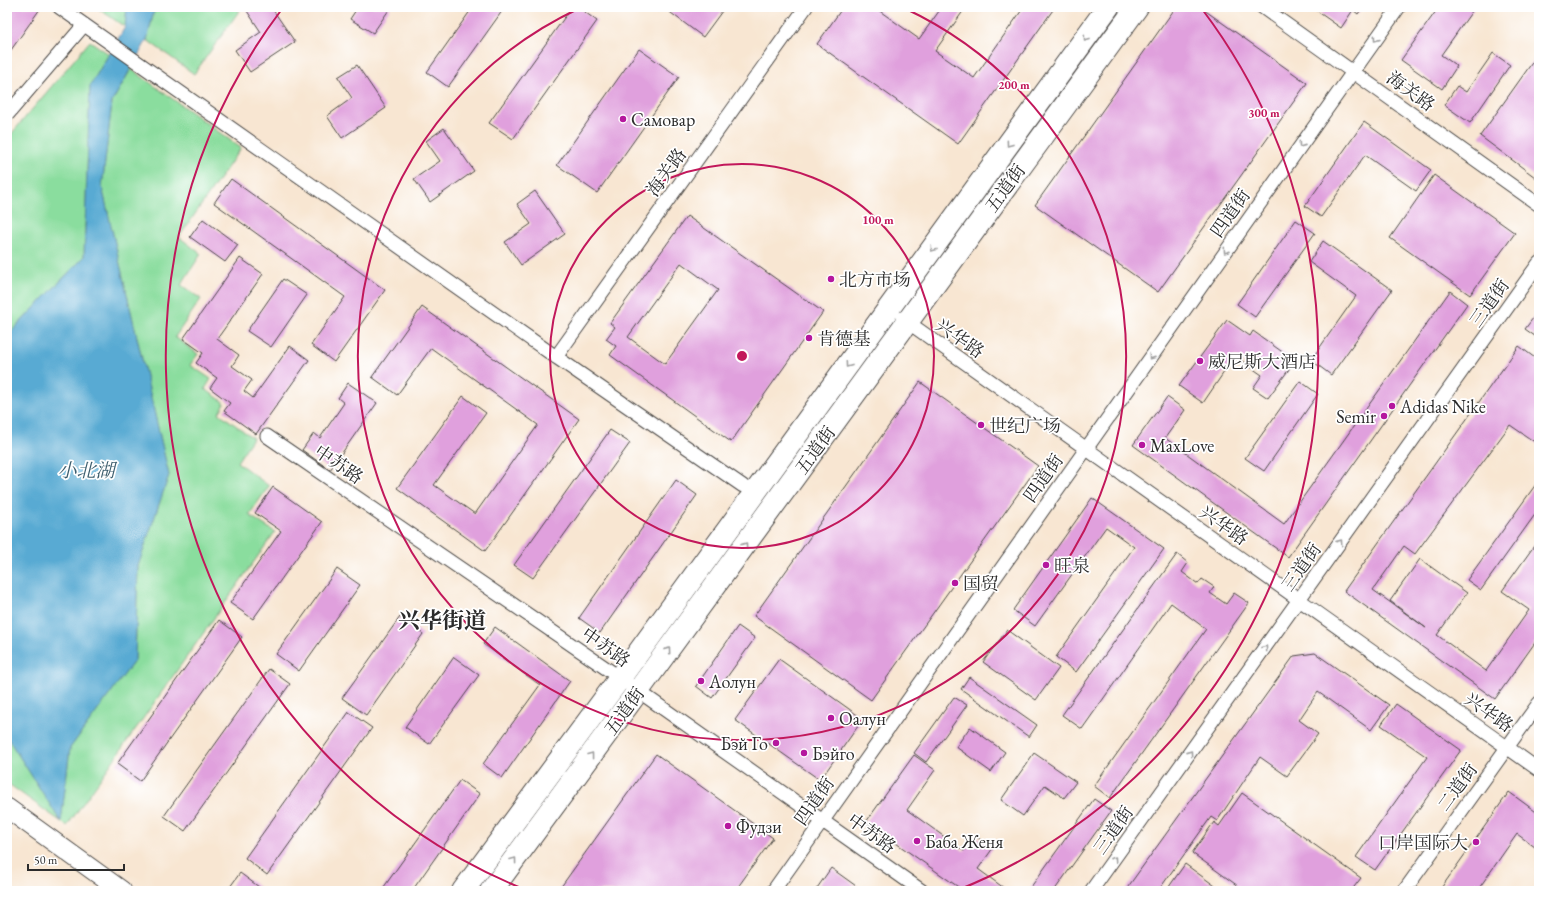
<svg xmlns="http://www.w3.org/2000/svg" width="1546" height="898" font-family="'EB Garamond','Noto Serif SC',serif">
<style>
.green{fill:#8add9e;stroke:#5a8464}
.water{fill:#58aad3;stroke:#426a7f}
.building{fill:#e0a0dd;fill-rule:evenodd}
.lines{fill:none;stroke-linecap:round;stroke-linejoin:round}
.street-casing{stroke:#4a4744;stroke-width:15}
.secondary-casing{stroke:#4a4744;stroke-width:21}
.highway-casing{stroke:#4a4744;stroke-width:24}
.street{stroke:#fff;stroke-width:13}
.secondary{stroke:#fff;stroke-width:19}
.highway{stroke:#fff;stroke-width:22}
.oneway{stroke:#a0a0a0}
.ring{fill:none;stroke:#c2185b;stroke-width:2}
.poi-dot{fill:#b5179e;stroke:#fff;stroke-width:1.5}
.labels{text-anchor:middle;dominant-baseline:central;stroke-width:3.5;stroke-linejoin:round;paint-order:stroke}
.street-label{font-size:18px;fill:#2b2b2b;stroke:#fff}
.poi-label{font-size:18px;fill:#2b2b2b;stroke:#fff;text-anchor:start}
.water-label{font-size:19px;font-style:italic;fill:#3d5e6e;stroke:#fff}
.district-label{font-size:22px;font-weight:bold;fill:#2b2b2b;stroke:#fff}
.centre{fill:#c2185b;stroke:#fff;stroke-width:2}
.ring-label{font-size:12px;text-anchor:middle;font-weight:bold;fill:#c2185b;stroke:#fff;stroke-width:3.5;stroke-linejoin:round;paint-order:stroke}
</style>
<rect width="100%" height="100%" fill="#fff"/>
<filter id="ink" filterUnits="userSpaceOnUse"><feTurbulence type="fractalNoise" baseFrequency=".025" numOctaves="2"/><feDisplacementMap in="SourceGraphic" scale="8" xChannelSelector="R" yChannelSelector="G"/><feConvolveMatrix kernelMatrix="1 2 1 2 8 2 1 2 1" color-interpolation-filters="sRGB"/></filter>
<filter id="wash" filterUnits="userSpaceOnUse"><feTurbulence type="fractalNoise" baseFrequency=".012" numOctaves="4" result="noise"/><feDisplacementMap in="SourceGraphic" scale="16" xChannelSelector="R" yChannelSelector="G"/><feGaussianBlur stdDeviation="0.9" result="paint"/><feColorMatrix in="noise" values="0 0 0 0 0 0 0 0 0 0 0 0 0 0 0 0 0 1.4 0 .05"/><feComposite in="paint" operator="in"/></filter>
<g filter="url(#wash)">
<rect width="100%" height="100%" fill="#f8e6d2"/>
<g class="green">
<polygon points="96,7 127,7 125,27"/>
<polygon points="155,7 242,7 194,74 147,40"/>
<polygon points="90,41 109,54 90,86 84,257 7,336 7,139"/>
<polygon points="131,69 241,148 179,237 201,254 181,285 201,299 175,337 198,354 190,365 211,379 205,389 225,403 219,413 253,438 237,462 269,486 249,515 275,532 67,826 7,783 7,737 61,821 70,748 135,660 138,566 169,475 102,187 112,102"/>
</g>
<polygon class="water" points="127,7 155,7 147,40 112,102 102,187 169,475 138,566 135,660 70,748 61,822 7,737 7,336 84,257 90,86 125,27"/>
<g id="blocks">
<g class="building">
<polygon points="7,7 38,7 40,9 11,50 7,47"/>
<polygon points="253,7 271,7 295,42 250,72 235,50 261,32 247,11"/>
<polygon points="358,7 391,7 373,33 350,19"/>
<polygon points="473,7 505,7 448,87 427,72"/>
<polygon points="572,7 578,7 597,21 513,139 489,123"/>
<polygon points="663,7 725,7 703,37"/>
<polygon points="843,7 874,7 919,39 942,7 966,7 935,51 974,78 1024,7 1055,7 958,144 817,44"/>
<polygon points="1176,7 1200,7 1307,83 1158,292 1035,205"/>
<polygon points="1311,7 1363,7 1358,14 1353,10 1341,28"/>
<polygon points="1439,7 1475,7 1441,55 1457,66 1442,89 1401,60"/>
<polygon points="639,49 679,77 597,193 557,165"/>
<polygon points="1493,53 1510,65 1470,123 1444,105 1457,86 1466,92"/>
<polygon points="1539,53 1539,180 1480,136"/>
<polygon points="357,65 386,108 342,138 327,116 352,98 338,77"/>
<polygon points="1364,122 1431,170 1416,191 1365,155 1321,217 1305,206"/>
<polygon points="444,128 474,171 430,202 414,179 440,161 426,141"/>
<polygon points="1434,175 1515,233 1470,295 1390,238"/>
<polygon points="231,179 385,290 334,362 311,345 345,297 214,203"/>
<polygon points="535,191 565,234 521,265 505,242 531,224 517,204"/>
<path d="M687 216 823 312 731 442 610 355 616 346 606 339 615 327 610 323ZM681 263 718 290 665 364 628 337Z"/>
<polygon points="203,219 238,245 225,262 190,237"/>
<polygon points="1296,220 1315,233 1255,317 1237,304"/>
<polygon points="1323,241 1392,290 1331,375 1311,360 1356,296 1309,262"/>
<polygon points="240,258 263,274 217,339 239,355 232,366 252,380 244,391 253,398 290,346 309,360 256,434 224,411 230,403 210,388 217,378 196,363 203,353 183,339"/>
<polygon points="283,279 307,295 271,347 247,331"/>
<polygon points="1450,291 1467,304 1288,557 1133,445 1167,397 1185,410 1165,438 1284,524"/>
<polygon points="422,307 579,419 485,551 397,488 463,396 486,413 434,485 475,514 538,425 431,348 397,395 372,377"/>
<polygon points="1539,310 1539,339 1525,329"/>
<polygon points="1227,320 1250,336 1253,331 1295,361 1268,398 1253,388 1262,375 1235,356 1203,403 1179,386"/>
<polygon points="1519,346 1539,361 1539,445 1510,425 1415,554 1404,546 1373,590 1426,628 1390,601 1420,559 1467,593 1437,635 1486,671 1529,610 1502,591 1539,539 1539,637 1495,699 1344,591"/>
<polygon points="1300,381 1318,394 1264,471 1245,458"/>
<polygon points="920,382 1038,466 871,700 754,616"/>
<polygon points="348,383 377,403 330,470 302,450 314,433 320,438 344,403 338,398"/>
<polygon points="610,430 630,443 533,578 514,565"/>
<polygon points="676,480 697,495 600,633 579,618"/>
<polygon points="1539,480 1539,509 1481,590 1467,580"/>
<polygon points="273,487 322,522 253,619 230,603 281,531 255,513"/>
<polygon points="1092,498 1164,549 1076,672 1056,657 1134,547 1106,527 1035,626 1013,610"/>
<polygon points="1177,554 1188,563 1182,572 1198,584 1202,579 1214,587 1210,593 1226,604 1234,593 1249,603 1110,798 1094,786 1206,629 1171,603 1082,729 1062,715"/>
<polygon points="337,569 360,585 299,671 276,654"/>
<polygon points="400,617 423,634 366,715 342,698"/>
<polygon points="219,620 242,637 140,781 117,764"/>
<polygon points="738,626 755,638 712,698 696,686"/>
<polygon points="495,627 570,681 502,778 483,764 540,685 483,644"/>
<polygon points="1007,630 1059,668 1036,700 983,662"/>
<polygon points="1315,653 1389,705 1371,730 1318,692 1299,720 1318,734 1287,776 1260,757 1217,821 1211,817 1158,891 1125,891 1294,656"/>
<polygon points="454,657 479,675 429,744 405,727"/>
<polygon points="779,659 863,719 820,780 735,720"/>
<polygon points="269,669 290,684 185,831 164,816"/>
<polygon points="969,677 1037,725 1029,737 961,689"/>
<polygon points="954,697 967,705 926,762 914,753"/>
<polygon points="1396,704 1461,750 1375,870 1356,857 1427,757 1381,725"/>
<polygon points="349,712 372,728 267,875 245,858"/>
<polygon points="970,727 1005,752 991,772 956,747"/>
<polygon points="1034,753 1076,782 1064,798 1045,785 1023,816 1001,800"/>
<polygon points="656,754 773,838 735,891 558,891"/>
<polygon points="914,755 935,770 907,810 964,851 975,836 993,848 978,869 1008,891 964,891 866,822"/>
<polygon points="460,780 480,794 414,888 411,891 381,891"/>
<polygon points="1509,792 1539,814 1539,850 1517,834 1477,891 1439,891"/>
<polygon points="1242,793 1361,878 1351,891 1245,891 1192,853 1214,822 1219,826"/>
<polygon points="1094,799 1111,811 1054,891 1028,891"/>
<polygon points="1185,864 1222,891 1166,891"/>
<polygon points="831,868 863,891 815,891"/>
<polygon points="240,873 259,887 256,891 227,891"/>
</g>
</g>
</g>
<g filter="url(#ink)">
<use href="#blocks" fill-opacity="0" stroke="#4a4744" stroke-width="1"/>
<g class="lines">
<g class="street-casing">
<g id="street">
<polyline points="59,7 556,357 743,486"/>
<polyline points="1262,7 1539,205"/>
<polyline points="7,115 84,25"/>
<polyline points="902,318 1539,770"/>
<polyline points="556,357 806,7"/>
<polyline points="267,436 610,671 922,891"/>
<polyline points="773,891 1399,7"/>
<polyline points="1091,891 1539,263"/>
<polyline points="1404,891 1539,703"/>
</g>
</g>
<g class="secondary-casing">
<polyline id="secondary" points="7,808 122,891"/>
</g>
<g class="highway-casing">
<g id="highway">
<polyline points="463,891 620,678 1108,7"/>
<polyline points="491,891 638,691 1137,7"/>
</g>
</g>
<use href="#street" class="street"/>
<use href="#secondary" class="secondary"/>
<use href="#highway" class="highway"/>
</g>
<defs><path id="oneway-chevron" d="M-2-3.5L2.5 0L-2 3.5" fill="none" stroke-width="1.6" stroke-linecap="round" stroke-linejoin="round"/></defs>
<g class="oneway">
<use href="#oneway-chevron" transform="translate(1086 39) rotate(126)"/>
<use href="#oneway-chevron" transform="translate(1376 39) rotate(126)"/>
<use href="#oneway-chevron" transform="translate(1009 144) rotate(126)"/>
<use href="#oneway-chevron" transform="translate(1301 145) rotate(125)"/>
<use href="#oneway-chevron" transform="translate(933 249) rotate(126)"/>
<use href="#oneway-chevron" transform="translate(1226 251) rotate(125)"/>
<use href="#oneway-chevron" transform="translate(1151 357) rotate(125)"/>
<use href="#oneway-chevron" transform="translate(848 365) rotate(126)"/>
<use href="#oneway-chevron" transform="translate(1340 542) rotate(-55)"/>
<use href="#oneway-chevron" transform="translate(745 545) rotate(-54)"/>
<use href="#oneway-chevron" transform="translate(1265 648) rotate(-55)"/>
<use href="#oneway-chevron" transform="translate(668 650) rotate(-54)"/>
<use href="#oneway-chevron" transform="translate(1190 753) rotate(-55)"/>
<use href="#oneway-chevron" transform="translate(591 755) rotate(-53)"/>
<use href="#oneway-chevron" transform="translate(1114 859) rotate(-55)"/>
<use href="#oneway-chevron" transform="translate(514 860) rotate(-53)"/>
</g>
</g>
<g class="ring">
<circle cx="742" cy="356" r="192"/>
<path d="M904 8A384 384 0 1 1 580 8"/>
<path d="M526 890A576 576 0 0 1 282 9M1202 9A576 576 0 0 1 958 890"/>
</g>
<g class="poi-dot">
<circle cx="623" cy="119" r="4"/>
<circle cx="831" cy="279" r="4"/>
<circle cx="809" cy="338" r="4"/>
<circle cx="1200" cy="361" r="4"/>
<circle cx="1392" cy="406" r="4"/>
<circle cx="1384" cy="416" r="4"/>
<circle cx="981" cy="425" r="4"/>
<circle cx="1142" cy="445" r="4"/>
<circle cx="1046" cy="565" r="4"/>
<circle cx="955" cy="583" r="4"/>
<circle cx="701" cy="681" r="4"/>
<circle cx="831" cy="718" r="4"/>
<circle cx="776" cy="743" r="4"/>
<circle cx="804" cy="753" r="4"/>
<circle cx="728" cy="826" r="4"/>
<circle cx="917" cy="841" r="4"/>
<circle cx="1476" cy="842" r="4"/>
</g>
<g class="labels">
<g class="street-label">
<text transform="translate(1411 91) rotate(36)">海关路</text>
<text transform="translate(666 172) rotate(-54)">海关路</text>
<text transform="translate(1005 188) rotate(-54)">五道街</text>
<text transform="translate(1230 213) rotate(-55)">四道街</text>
<text transform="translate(1489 303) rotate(-55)">三道街</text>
<text transform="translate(960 338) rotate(35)">兴华路</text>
<text transform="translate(815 450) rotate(-54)">五道街</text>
<text transform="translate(339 464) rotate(34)">中苏路</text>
<text transform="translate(1043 478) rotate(-55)">四道街</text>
<text transform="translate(1224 525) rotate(35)">兴华路</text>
<text transform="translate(1301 567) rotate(-55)">三道街</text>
<text transform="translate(606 647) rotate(35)">中苏路</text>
<text transform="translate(624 711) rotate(-54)">五道街</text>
<text transform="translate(1489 712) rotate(35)">兴华路</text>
<text transform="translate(1457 787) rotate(-54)">二道街</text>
<text transform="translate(814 801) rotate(-55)">四道街</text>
<text transform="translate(1113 830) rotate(-55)">三道街</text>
<text transform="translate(872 833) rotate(36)">中苏路</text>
</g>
<g class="poi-label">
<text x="631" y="119">Самовар</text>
<text x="839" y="279">北方市场</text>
<text x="817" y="338">肯德基</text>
<text x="1208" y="361">威尼斯大酒店</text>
<text x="1400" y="406">Adidas Nike</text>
<text x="1376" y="416" text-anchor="end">Semir</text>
<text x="989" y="425">世纪广场</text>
<text x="1150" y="445">MaxLove</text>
<text x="1054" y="565">旺泉</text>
<text x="963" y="583">国贸</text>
<text x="709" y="681">Аолун</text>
<text x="839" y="718">Оалун</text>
<text x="768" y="743" text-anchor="end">Бэй Го</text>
<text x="812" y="753">Бэйго</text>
<text x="736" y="826">Фудзи</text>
<text x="925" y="841">Баба Женя</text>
<text x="1468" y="842" text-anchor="end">口岸国际大</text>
</g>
<g class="water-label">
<text x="86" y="470">小北湖</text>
</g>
<g class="district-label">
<text x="442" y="620">兴华街道</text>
</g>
</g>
<circle cx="742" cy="356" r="6" class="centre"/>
<g class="ring-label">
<text x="1014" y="89">200 m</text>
<text x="1264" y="117">300 m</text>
<text x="878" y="224">100 m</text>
</g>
<rect width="1546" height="898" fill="none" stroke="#fff" stroke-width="24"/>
<path d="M28 864v6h96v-6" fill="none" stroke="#2b2b2b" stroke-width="2"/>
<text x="34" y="864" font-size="12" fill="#2b2b2b" stroke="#ffffff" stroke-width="3" paint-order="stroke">50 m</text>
</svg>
